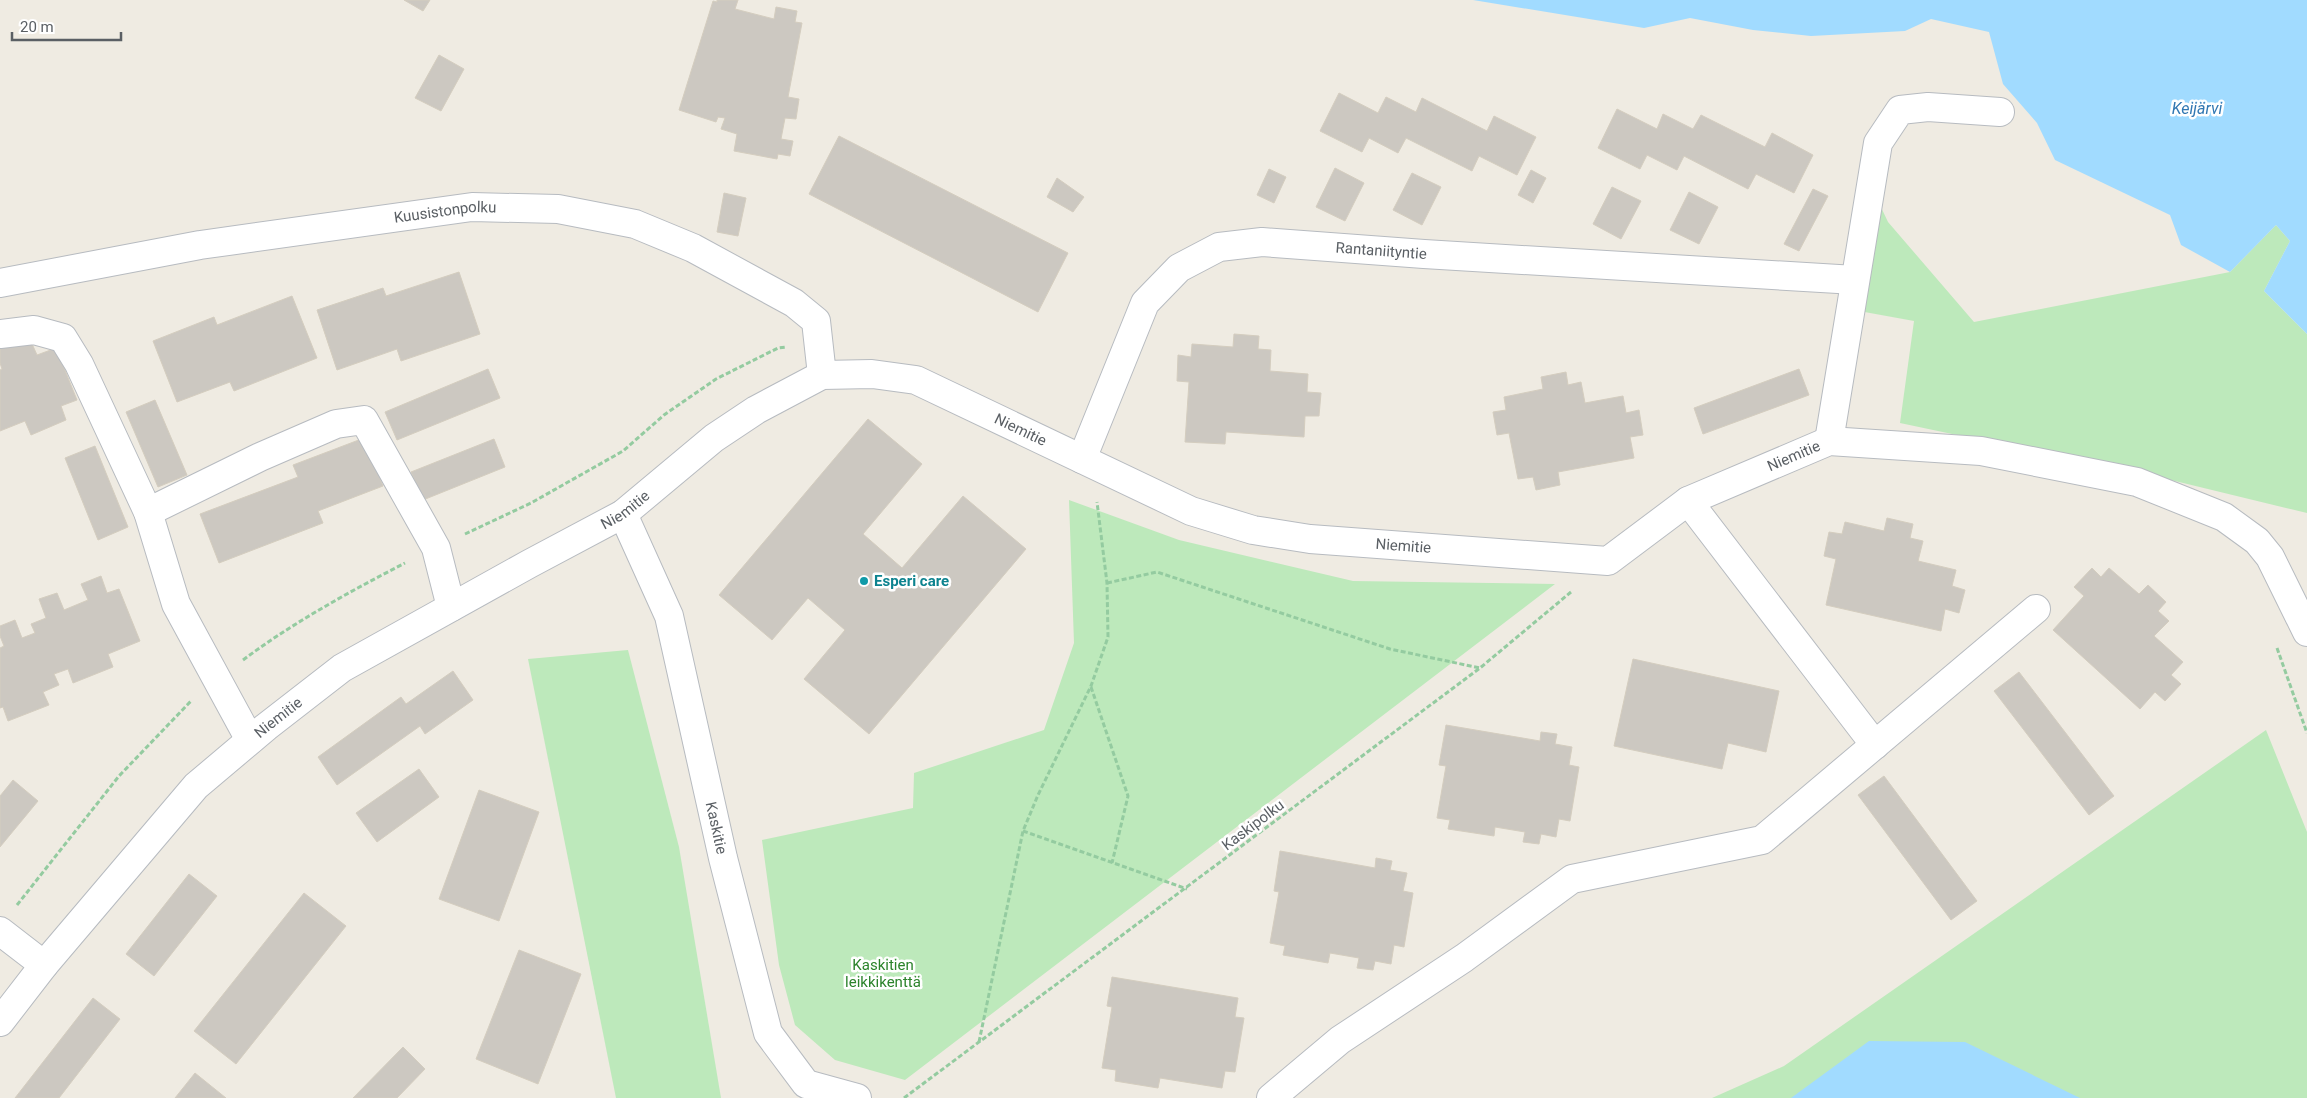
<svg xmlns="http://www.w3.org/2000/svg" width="2307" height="1098" font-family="Roboto,sans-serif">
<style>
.green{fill:#bde9bb}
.water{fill:#a1dbff}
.building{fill:#ccc8c1;stroke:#d4cdbf}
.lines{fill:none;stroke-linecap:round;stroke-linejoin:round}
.minor-casing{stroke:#b7bbc0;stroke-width:30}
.path{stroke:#94cba0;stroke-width:3;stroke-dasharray:5 2.5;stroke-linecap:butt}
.minor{stroke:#fff;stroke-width:28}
.culture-dot{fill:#0f9aa8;stroke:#fff;stroke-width:2}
.labels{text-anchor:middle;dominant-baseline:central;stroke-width:5;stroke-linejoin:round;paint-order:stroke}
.street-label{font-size:15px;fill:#5a5f64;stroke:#fff}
.culture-label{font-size:15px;font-weight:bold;fill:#0d838f;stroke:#fff;text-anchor:start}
.park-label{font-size:15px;fill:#2b832b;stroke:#fff}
.water-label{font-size:16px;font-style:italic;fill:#3177b2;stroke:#fff}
</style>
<rect width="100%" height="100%" fill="#efebe2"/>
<g class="green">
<polygon points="1879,203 1888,222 1974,322 2230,272 2276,225 2290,241 2264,291 2307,334 2307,513 2175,481 1900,423 1914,321 1859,311"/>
<polygon points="1069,500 1179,540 1353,581 1555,584 905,1080 835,1060 795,1025 779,965 762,840 913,808 914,773 1044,730 1074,643"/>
<polygon points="628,650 679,847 721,1098 616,1098 528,659"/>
<polygon points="2266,730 2307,832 2307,1098 1712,1098 1784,1066"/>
</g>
<g class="water">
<polygon points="1473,0 2307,0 2307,334 2264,291 2290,241 2276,225 2230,272 2181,245 2170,215 2055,160 2037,123 2003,84 1989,32 1931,19 1905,31 1811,36 1753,30 1690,18 1644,28"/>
<polygon points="1869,1041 1965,1042 2080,1098 1791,1098"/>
</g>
<g class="building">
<polygon points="404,0 430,0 423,11"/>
<polygon points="717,0 738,0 735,9 774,19 776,7 797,11 795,22 802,23 788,97 799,99 796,119 785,118 781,139 793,141 790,156 778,154 777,159 734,151 737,134 721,129 725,118 718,117 716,122 679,110 713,1 717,2"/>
<polygon points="439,55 464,69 441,111 415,98"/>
<polygon points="1339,93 1378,113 1386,97 1416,112 1422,98 1487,131 1494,116 1536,137 1517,175 1479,156 1472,171 1406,138 1398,153 1369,138 1362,152 1320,131"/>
<polygon points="1617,109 1657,129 1663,114 1693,129 1701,115 1765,147 1772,133 1813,155 1794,193 1756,174 1748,189 1684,156 1677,170 1647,155 1640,169 1598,148"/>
<polygon points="839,136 1068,253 1038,312 809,194"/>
<polygon points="1335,168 1364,183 1345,221 1316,207"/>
<polygon points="1269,169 1286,177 1274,203 1257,195"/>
<polygon points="1531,170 1546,178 1533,203 1518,195"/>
<polygon points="1412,173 1441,187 1422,225 1393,210"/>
<polygon points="1057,178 1084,197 1073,212 1047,197"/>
<polygon points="1612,187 1641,201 1621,239 1593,224"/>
<polygon points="1813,189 1828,196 1799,251 1784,244"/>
<polygon points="1689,192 1718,207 1699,244 1670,230"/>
<polygon points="724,193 746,198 738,236 717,232"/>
<polygon points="459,272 480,334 401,361 397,349 337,370 317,310 383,288 386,296"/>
<polygon points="292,296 317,358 234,391 230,382 177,402 153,341 214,317 217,325"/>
<polygon points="1234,334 1259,336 1258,349 1271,350 1270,371 1308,374 1307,392 1321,393 1319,416 1305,416 1304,437 1226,432 1225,444 1185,442 1189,382 1177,381 1178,355 1191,357 1192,344 1233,347"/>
<polygon points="29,337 37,355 56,348 77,400 61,406 66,420 31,435 25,421 0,431 0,370 2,369 0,363 0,349"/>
<polygon points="488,369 500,398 397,440 385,412"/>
<polygon points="1799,369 1809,395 1703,434 1694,408"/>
<polygon points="1566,372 1568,385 1581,382 1585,403 1623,396 1626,413 1639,410 1643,435 1630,437 1634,458 1558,472 1560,485 1536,490 1533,477 1518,479 1509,433 1497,435 1493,412 1506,410 1504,397 1543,389 1541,377"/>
<polygon points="155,400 187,475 158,487 126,412"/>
<polygon points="868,419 922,464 863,534 902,568 963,496 1026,549 869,734 804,679 845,630 808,598 772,640 719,595"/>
<polygon points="364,438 383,486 318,511 323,523 219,563 200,514 298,477 293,465"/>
<polygon points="494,439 505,467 423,500 411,472"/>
<polygon points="95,446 128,527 98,540 65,458"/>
<polygon points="1887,518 1913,524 1910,538 1923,541 1918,561 1956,570 1952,586 1965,590 1959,613 1945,609 1941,631 1826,605 1836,559 1824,556 1829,532 1842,534 1845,522 1884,531"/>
<polygon points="2092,568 2101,577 2109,568 2139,594 2148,585 2166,602 2158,611 2169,621 2154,636 2183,662 2171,675 2181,684 2165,701 2155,692 2140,709 2053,630 2084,596 2074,587"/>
<polygon points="101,576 107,593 119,589 140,641 108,654 113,667 73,683 68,669 54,674 59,685 43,692 49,705 8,721 3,707 0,708 0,648 4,646 0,636 0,626 15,620 22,638 35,633 31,624 46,618 39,599 57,593 64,610 88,600 81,584"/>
<polygon points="1633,659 1779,691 1766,752 1728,743 1722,769 1614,746"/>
<polygon points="453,671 473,700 425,734 420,726 337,785 318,757 401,697 406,704"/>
<polygon points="2019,672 2114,796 2089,815 1994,691"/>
<polygon points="1446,725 1540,741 1541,732 1557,734 1555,744 1572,747 1569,765 1579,767 1570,821 1559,819 1556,837 1541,834 1539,844 1523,842 1525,832 1495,827 1494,836 1448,829 1450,820 1437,818 1446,766 1439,765"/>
<polygon points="419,769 439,797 377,842 356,813"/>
<polygon points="1884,776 1977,901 1951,920 1858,795"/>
<polygon points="13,780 38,801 0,847 0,796"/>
<polygon points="479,790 539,812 499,921 439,899"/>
<polygon points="1280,851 1375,868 1376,858 1392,861 1390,870 1407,873 1403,891 1413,893 1404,947 1394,945 1391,964 1375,961 1373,970 1357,968 1359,958 1330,953 1328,963 1283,955 1285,946 1270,943 1279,892 1274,891"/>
<polygon points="189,874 217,896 154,976 126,954"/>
<polygon points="304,893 346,926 236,1064 194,1031"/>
<polygon points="519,950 581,974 538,1084 476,1059"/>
<polygon points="1112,977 1238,998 1235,1017 1244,1018 1235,1072 1225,1071 1222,1088 1160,1078 1158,1088 1115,1081 1116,1070 1102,1068 1112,1007 1107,1006"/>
<polygon points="93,998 120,1019 59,1098 15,1098"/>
<polygon points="403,1047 425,1069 397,1098 353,1098"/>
<polygon points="195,1073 226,1098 175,1098"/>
</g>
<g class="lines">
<g class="minor-casing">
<g id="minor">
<path id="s1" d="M0 283 200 245 472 207 558 209 635 224 693 248 794 303 816 321 822 375"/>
<polyline points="0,334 34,330 63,338 79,364 148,512 176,604 250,740"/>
<polyline points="1829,441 1878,143 1900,110 1928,107 2000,112"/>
<path id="s2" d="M1082 459 1145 303 1179 268 1219 247 1262 242 1424 254 1855 280"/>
<polyline points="1688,501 1875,745"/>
<polyline points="148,512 260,457 336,424 364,420 436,548 451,607"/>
<path id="s3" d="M623 514 669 616 723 858 768 1033 806 1084 857 1098"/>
<polyline points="0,931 44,965"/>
<path id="s4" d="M0 1022 44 965 196 786 266 727 342 668 529 564 623 514 714 438 756 410 822 375 872 374 916 380 1191 511 1253 530 1310 539 1608 561 1688 501 1829 441 1981 451 2137 482 2224 517 2257 541 2270 557 2307 632"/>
<polyline points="1271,1098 1340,1040 1464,958 1572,879 1762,840 2036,609"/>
</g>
</g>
<g class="path">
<polyline points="465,534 531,503 623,451 664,415 716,379 778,348 786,347"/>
<polyline points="1107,583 1157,572 1390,649 1480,668"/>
<polyline points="2277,648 2307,733"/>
<path d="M243 660C294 622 349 592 405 563"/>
<polyline points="1091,687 1128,796 1112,863"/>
<polyline points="1023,831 1187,889"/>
<polyline points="17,905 119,776 191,701"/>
<polyline points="979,1042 1023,831 1038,795 1091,686 1108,637 1107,583 1097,502"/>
<polyline points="904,1098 1480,668 1571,592"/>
</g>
<use href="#minor" class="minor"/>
</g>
<circle class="culture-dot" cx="864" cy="581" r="5"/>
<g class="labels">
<g class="street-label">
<text stroke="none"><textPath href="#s1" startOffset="451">Kuusistonpolku</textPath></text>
<text stroke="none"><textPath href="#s2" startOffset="425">Rantaniityntie</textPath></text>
<text stroke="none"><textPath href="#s4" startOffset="1269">Niemitie</textPath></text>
<text stroke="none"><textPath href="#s4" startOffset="2094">Niemitie</textPath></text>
<text stroke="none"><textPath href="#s4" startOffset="819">Niemitie</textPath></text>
<text stroke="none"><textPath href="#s4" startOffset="1674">Niemitie</textPath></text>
<text stroke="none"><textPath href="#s4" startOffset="414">Niemitie</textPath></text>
<text transform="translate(1253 825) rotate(-37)">Kaskipolku</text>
<text stroke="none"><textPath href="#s3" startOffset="329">Kaskitie</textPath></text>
</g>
<g class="culture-label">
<text x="874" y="581">Esperi care</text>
</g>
<g class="park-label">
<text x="883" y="965">Kaskitien<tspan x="883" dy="17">leikkikenttä</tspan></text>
</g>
<g class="water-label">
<text x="2197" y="108">Keijärvi</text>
</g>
</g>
<path d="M12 32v8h109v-8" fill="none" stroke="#5a5f64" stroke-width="2.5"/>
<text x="20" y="32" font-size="15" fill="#5a5f64" stroke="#ffffff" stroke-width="4" paint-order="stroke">20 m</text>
</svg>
